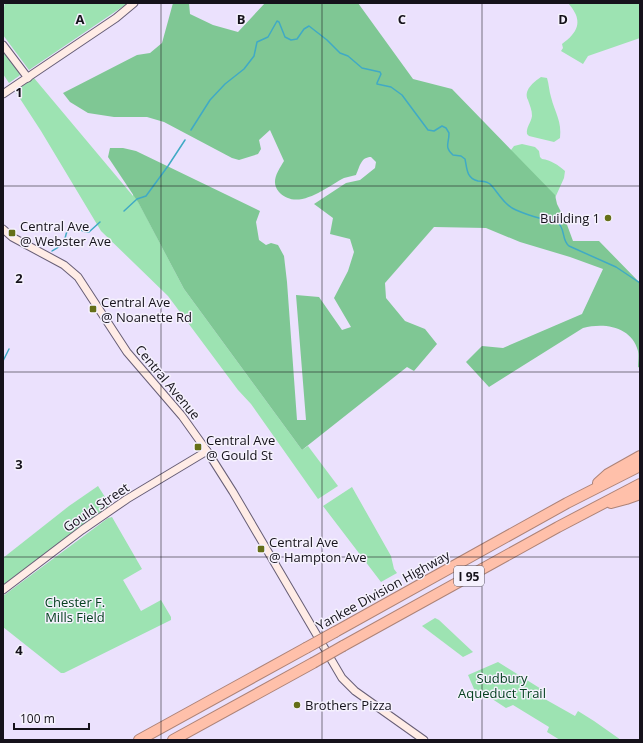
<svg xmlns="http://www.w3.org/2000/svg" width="643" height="743" font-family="'Open Sans',sans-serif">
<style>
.green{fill:#9de3b2}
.forest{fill:#7fc794}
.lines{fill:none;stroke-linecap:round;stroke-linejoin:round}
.stream{stroke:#40aac5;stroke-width:1.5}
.secondary-casing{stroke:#675e76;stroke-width:9}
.highway-casing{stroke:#ad8378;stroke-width:12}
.secondary{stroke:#ffece6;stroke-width:7}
.highway{stroke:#ffc0aa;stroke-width:10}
.highway-bridge-casing{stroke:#ad8378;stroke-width:12;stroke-linecap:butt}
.highway-bridge{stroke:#ffc0aa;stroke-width:10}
.grid{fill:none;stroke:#15121b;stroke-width:1;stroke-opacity:0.55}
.poi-dot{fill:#656f18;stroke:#f5f1fd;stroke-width:1.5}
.labels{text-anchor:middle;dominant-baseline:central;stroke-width:3;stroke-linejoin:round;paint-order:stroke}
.shield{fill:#f5f1fd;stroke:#58555f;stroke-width:1}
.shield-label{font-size:12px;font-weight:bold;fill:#15121b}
.poi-label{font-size:13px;fill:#15121b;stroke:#f5f1fd;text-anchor:start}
.street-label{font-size:13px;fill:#15121b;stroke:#f5f1fd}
.park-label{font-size:13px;fill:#064020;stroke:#f5f1fd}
.grid-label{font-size:13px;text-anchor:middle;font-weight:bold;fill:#15121b;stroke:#f5f1fd;stroke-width:3;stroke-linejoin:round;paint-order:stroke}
</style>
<rect width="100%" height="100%" fill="#ebe1fd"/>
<g class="green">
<polygon points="5,3 128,3 29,70 3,35 3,12"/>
<path d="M568 3H640V38L588 56 583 64 561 51 563 48 562 44C565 41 569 39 572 35 582 24 577 13 568 3Z"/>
<polygon points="3,49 21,73 19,76 9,83 3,74"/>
<path d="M541 77 547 78C549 84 549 91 551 97 555 113 562 121 560 138L554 142 529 136 527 134C526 127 531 123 532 116 532 110 530 106 528 100 523 90 534 82 541 77Z"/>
<polygon points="34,78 133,196 133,192 184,289 302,450 308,446 338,486 318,499 251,404 238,390 168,296 101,231 41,131 15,91"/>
<path d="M522 144 535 147 539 151 540 157 542 159C551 160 558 165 565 171L564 178 555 198 508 154 514 146Z"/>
<polygon points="98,486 110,505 3,585 3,558 69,506"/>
<polygon points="352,487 391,556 394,569 397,573 381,582 323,506"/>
<polygon points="112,517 142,569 123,580 141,611 161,600 171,617 171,620 64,673 61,673 3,627 3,596 108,518"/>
<polygon points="435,618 439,620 473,652 463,657 422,626"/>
<polygon points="498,662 546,692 543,698 575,716 578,711 594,721 621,740 560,740 547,732 549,727 513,705 506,708 483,693 474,689 468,675"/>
</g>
<path class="forest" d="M173 3H189L190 14 213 25 238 32 265 3H358L413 79 452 89 555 195 557 204 566 222 573 241H599L640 283V368L638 367C638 362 639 356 638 351 632 327 605 322 583 328L489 387 466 362 482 346 503 348 582 314 603 269 570 257 520 242 486 228 434 227 385 283 386 298 405 321 425 329 437 344 414 371 407 367 302 450 184 289 138 202 108 157 110 148H123L136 151 260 211 256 222 259 240 266 245 271 243 278 245 284 256 287 282 297 420H306L296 295 319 297 342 330 351 327 334 298 348 271 354 252 350 239 330 234 333 218 314 204 346 183 360 180 375 168 376 162 371 157C361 157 360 166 356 175 352 176 348 177 344 178 326 187 298 212 279 192 270 182 278 171 284 161L270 130 259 140 261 149 258 154 239 160 232 158 164 122 147 117H114L88 113 70 102 63 93 137 55 150 53 162 43Z"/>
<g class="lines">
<g class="stream">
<path d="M191 130 210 100 225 84 244 69 254 56 257 42 268 37 277 21 279 22 285 37 291 40 297 39 304 29 309 26 327 40 340 53 348 56 362 68 380 72 381 74 377 83V84L391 87 402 95 428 130 434 131 442 126 446 128 449 133C449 144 444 147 453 155L461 156 465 159C467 168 466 178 478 181 483 181 486 181 490 184 498 192 504 205 516 210 523 213 531 216 539 218 545 220 552 219 557 222 566 228 561 240 569 246L616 267 640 283"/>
<polyline points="124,211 137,199 146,196 168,166 185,140"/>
<path d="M52 251C55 249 60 247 63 243 67 238 64 229 73 228 79 227 82 233 89 232L100 222"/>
<polyline points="3,361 9,349"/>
</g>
<g class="secondary-casing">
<g id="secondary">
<polyline points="3,45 28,78"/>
<polyline points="3,94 116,18 134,3"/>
<polyline points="3,229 12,237 64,265 78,277 127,352 182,416 207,451 233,492 342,678 355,691 424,740"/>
<polyline points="3,590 82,530 127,499 207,451"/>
</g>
</g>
<g class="highway-casing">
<g id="highway">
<polyline points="598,483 608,474 640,456"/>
<polyline points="611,503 626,499 640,494"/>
<polyline points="335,632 567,503 640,466"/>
<polyline points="343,646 558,527 640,484"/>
<polyline points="139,740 306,648"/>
<polyline points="173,740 313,663"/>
</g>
</g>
<use href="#secondary" class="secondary"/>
<use href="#highway" class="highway"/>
<g class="highway-bridge-casing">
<g id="highway-bridge">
<polyline points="306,648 335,632"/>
<polyline points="313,663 343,646"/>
</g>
</g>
<use href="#highway-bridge" class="highway-bridge"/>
</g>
<path class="grid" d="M161 3V740M322 3V740M482 3V740M3 186H640M3 372H640M3 557H640"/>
<g class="poi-dot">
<circle cx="608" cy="218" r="4"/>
<rect x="8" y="229" width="8" height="8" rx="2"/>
<rect x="89" y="305" width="8" height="8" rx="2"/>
<rect x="194" y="443" width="8" height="8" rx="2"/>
<rect x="257" y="545" width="8" height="8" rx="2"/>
<circle cx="297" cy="705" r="4"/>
</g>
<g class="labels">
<rect class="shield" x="454" y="566" width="30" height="20" rx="3"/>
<g class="shield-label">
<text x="469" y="576">I 95</text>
</g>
<g class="poi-label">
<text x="600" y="218" text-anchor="end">Building 1</text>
<text x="20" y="226">Central Ave<tspan x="20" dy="15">@ Webster Ave</tspan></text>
<text x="101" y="302">Central Ave<tspan x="101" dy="15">@ Noanette Rd</tspan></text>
<text x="206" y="440">Central Ave<tspan x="206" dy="15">@ Gould St</tspan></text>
<text x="269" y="542">Central Ave<tspan x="269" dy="15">@ Hampton Ave</tspan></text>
<text x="305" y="705">Brothers Pizza</text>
</g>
<g class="street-label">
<text transform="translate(168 382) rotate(50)">Central Avenue</text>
<text transform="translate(96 507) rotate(-34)">Gould Street</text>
<text transform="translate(383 590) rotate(-29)">Yankee Division Highway</text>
</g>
<g class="park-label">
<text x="75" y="602">Chester F.<tspan x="75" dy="15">Mills Field</tspan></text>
<text x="502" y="678">Sudbury<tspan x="502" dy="15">Aqueduct Trail</tspan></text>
</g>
</g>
<g class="grid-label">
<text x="80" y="24">A</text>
<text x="241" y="24">B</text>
<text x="402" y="24">C</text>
<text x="563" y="24">D</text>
<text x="19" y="97">1</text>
<text x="19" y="283">2</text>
<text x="19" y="469">3</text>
<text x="19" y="655">4</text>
</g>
<rect width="643" height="743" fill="none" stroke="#15121b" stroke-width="8"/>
<path d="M14 723v6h75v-6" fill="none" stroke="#15121b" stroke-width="2"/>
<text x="20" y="723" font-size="12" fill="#15121b" stroke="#f5f1fd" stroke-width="3" paint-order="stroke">100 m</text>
</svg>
